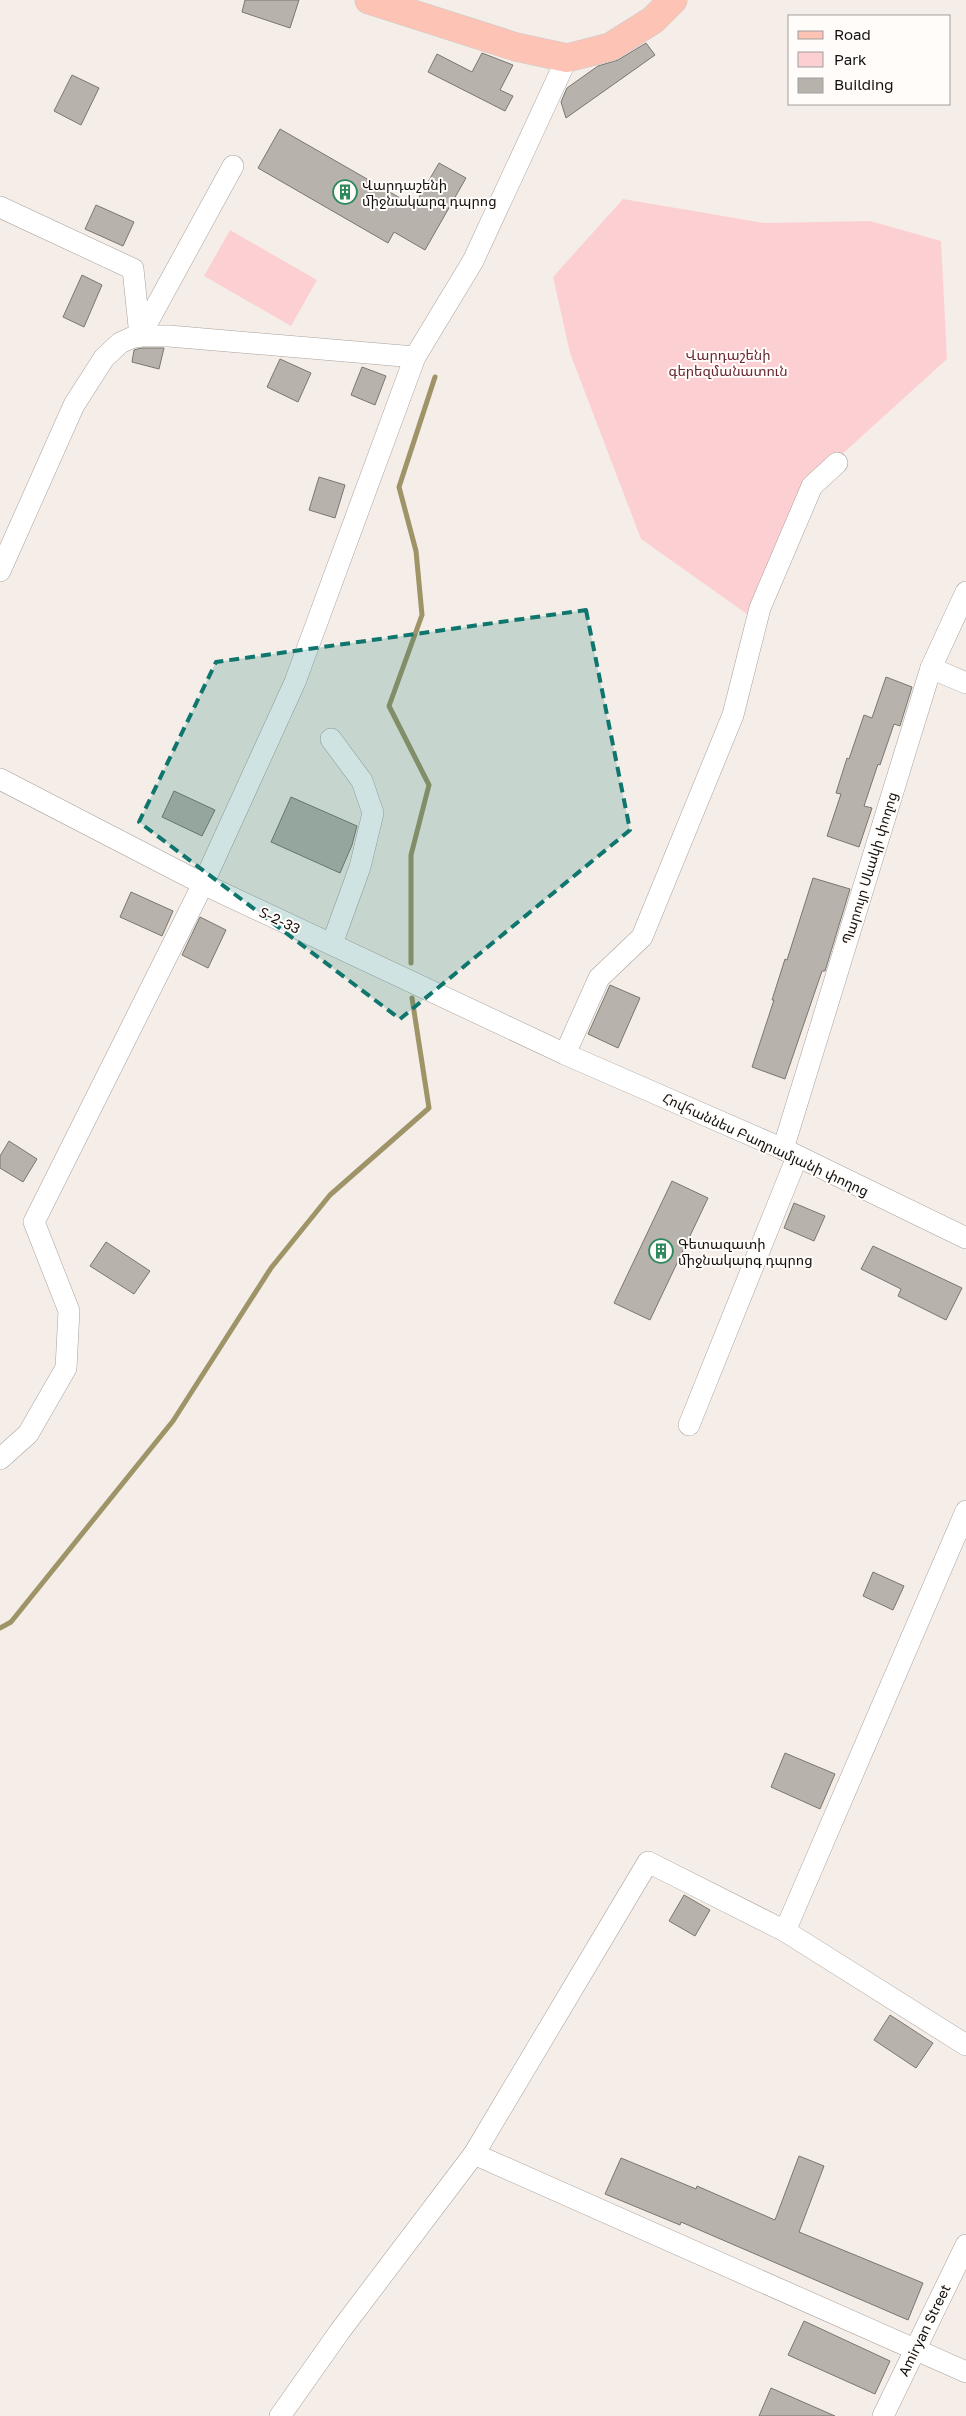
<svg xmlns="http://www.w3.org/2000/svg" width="966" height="2416" font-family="'Golos Text','Noto Sans Armenian',sans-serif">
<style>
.green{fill:#fcd0d3}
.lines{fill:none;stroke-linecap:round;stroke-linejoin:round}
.stream{stroke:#9e9467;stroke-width:5}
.building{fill:#b7b2ab;stroke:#7b7670}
.minor-casing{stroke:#a9a29d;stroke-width:22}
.major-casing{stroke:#cbcbca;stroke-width:29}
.minor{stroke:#fff;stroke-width:21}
.major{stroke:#fdc3b5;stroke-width:28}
.marked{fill:#0f766e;fill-opacity:0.2;stroke:#0f766e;stroke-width:4;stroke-dasharray:10 6;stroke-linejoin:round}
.labels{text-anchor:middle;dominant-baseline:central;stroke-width:4;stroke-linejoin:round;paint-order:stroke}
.poi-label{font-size:14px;fill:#13110f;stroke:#fffcfa;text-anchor:start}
.park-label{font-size:14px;fill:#692831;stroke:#fffcfa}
.street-label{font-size:14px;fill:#13110f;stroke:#fffcfa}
</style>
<rect width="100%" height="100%" fill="#f5ede8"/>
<g class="green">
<polygon points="623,199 764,223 870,221 941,241 947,359 828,467 747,614 641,539 570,353 553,277"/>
<polygon points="230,230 317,280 291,326 204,276"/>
</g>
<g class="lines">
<g class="stream">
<polyline points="411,963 411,855 429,785 389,706 422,615 416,551 399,487 435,377"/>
<polyline points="0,1628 11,1622 173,1421 271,1268 330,1195 429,1108 412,998"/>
</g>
</g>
<g class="building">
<polygon points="245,0 299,0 290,28 242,12"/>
<polygon points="646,43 655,55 566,118 561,102 567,88 598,66 618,60"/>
<polygon points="482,53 513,65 500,90 513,96 505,111 428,72 437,54 472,72"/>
<polygon points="72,75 99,88 81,125 54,111"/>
<polygon points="280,129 414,206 439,163 466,178 425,250 394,232 388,243 258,168"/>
<polygon points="96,205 134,222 123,246 85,229"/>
<polygon points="82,275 102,285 84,327 63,317"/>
<polygon points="141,348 164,348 159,369 132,362 134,350"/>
<polygon points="280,359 311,373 298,402 267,387"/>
<polygon points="362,367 386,376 375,405 351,395"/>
<polygon points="319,477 345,485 335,518 309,510"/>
<polygon points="886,677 912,687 900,726 894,724 880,765 878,764 864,806 872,808 859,847 827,836 841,794 836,793 847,758 849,759 864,715 872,718"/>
<polygon points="174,791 215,810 202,836 162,817"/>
<polygon points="291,797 357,826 352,845 340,873 271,842"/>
<polygon points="813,878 850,889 825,971 822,971 785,1079 752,1067 774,1000 772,1000 785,959 787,960"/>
<polygon points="131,892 173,911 162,936 120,917"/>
<polygon points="200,917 226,930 208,968 182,955"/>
<polygon points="610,985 640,998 618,1048 588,1034"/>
<polygon points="9,1141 37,1159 23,1182 0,1168 0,1156"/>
<polygon points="672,1181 708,1198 650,1320 614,1303"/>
<polygon points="794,1203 825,1216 814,1241 784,1228"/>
<polygon points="106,1242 150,1271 134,1294 90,1266"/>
<polygon points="873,1246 962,1288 946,1320 898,1296 901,1289 861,1269"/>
<polygon points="873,1572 904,1586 893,1610 863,1596"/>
<polygon points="785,1753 835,1774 820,1809 771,1787"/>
<polygon points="684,1895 710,1910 695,1936 669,1921"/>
<polygon points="890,2015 933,2043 916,2068 874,2040"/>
<polygon points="799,2156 824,2166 799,2232 923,2283 908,2320 681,2222 680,2225 605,2194 621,2158 696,2189 697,2186 775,2220"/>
<polygon points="804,2321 890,2361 875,2394 788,2355"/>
<polygon points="771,2388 835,2416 759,2416"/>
</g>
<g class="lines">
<g class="minor-casing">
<g id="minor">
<polyline points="0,207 133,269 140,336"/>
<polyline points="140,336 233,166"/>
<polyline points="0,571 74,405 104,358 120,343 131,338 140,336 169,336 415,357"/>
<polyline points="931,668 966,683"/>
<polyline points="331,739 362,781 373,813 360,867 332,944"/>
<polyline points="0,779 203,884 565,1054 783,1149 966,1238"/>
<polyline points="565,1054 599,978 642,937 733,715 760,608 812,486 837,463"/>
<polyline points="783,1149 931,668 966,592"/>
<polyline points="689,1425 797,1157"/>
<polyline points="0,1459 28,1434 66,1368 69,1311 34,1222 203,884 295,682 415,357 473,261 567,58"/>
<polyline points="785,1931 966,1511"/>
<polyline points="474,2154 966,2372"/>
<polyline points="280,2416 340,2331 474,2154 648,1862 785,1931 966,2045"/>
<polyline points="883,2416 966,2245"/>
</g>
</g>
<g class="major-casing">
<polyline id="major" points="369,0 516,47 567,58 610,47 653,20 673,0"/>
</g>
<use href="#minor" class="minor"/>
<use href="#major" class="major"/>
</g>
<path class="marked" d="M586 610 630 830 400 1019 139 822 216 662Z"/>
<defs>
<g id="building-ring" transform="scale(1.25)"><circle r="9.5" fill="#fffcfa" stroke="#2e885d" stroke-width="1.5"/><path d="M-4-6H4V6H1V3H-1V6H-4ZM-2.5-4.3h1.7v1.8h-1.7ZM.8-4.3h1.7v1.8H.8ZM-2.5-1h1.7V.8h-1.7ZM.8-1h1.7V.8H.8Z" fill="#2e885d"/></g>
</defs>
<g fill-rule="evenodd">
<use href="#building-ring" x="345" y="192"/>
<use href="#building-ring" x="661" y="1251"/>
</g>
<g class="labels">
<g class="poi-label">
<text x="362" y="184">Վարդաշենի<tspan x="362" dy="16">միջնակարգ դպրոց</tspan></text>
<text x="678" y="1243">Գետազատի<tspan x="678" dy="16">միջնակարգ դպրոց</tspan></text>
</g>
<g class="park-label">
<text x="728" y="354">Վարդաշենի<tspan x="728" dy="16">գերեզմանատուն</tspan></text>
</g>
<g class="street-label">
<text transform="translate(869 868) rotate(-73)">Պարույր Սևակի փողոց</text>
<text transform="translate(280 920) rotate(25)">Տ-2-33</text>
<text transform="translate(766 1144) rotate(25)">Հովհաննես Բաղրամյանի փողոց</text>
<text transform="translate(924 2330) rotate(-64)">Amiryan Street</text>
</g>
</g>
<rect x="788" y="15" width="162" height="90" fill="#fffcfa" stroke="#a19e9c"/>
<rect x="798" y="31" width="25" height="8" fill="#fdc3b5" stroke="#a19e9c"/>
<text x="834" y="40" font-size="15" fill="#13110f">Road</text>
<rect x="798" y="52" width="25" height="15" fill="#fcd0d3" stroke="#a19e9c"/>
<text x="834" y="65" font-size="15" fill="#13110f">Park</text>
<rect x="798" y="78" width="25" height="15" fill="#b7b2ab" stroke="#a19e9c"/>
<text x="834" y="90" font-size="15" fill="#13110f">Building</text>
</svg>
